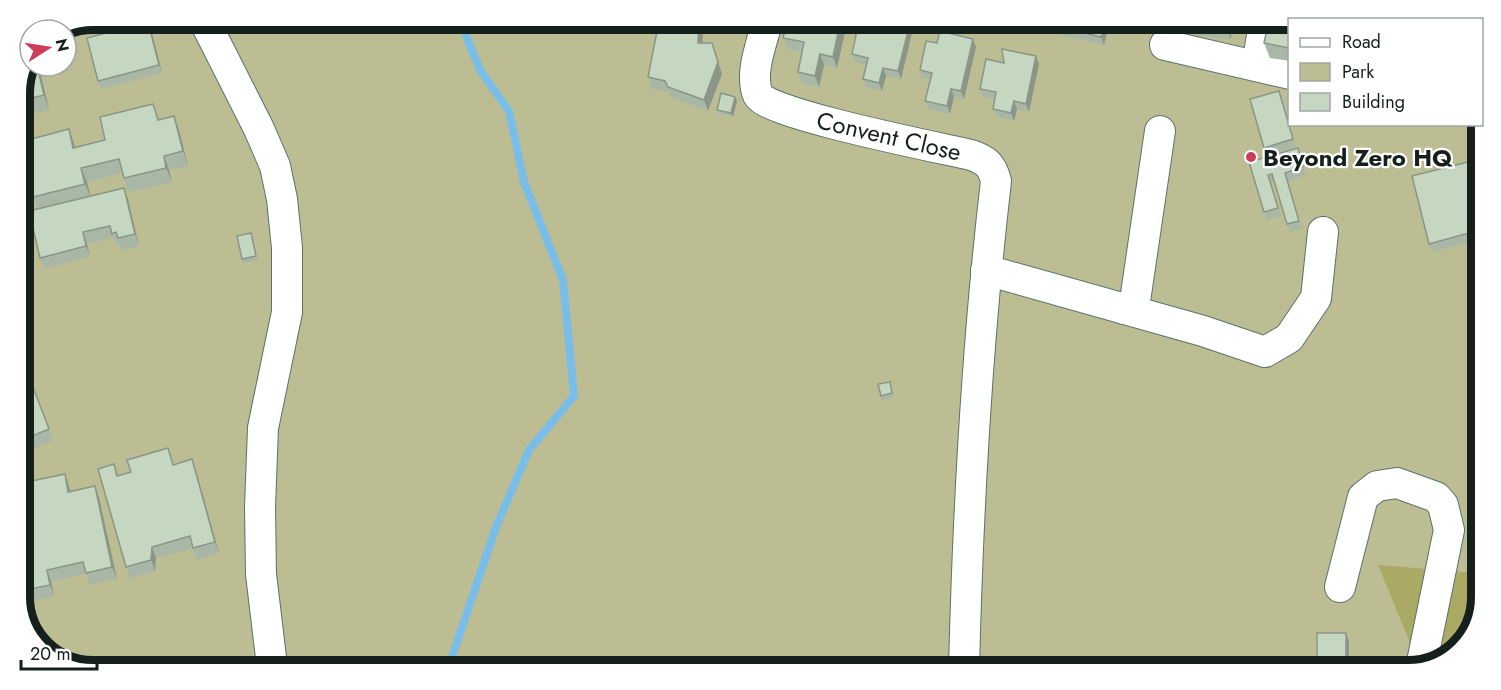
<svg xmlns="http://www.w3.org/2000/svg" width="1501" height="690" font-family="Jost,sans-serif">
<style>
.green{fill:#bcbd92}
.forest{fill:#aaaa64}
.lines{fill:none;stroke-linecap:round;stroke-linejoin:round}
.stream{stroke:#79bee8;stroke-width:8}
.minor-casing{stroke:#59736a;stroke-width:32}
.minor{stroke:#fff;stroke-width:30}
.wall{fill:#a9b8a6}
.shaded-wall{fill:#8a9687}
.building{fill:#c5d6c1;stroke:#8a9687;stroke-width:1.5}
.poi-dot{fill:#cd3d5a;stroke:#fff;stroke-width:2}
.labels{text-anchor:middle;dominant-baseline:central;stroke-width:4.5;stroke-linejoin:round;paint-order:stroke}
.street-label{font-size:24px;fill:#15201c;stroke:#fff}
.poi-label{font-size:24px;font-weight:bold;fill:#15201c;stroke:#fff;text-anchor:start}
.rim{fill:none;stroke:#15201c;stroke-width:8}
</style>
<rect width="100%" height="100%" fill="#d0eee3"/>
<polygon class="green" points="93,20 1289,25 1290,124 1481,125 1476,625 1449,658 1408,670 65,665 32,638 20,602 20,89 30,66 66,66 66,31"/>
<polygon class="forest" points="1378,565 1476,573 1476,625 1449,658 1420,667"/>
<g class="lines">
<polyline class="stream" points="449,666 496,527 529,450 574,396 563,280 524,182 509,111 480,70 460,21"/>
<g class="minor-casing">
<g id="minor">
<polyline points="204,20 259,129 275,166 282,199 287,248 287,312 263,428 260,507 261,574 272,666"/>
<path d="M767 22C762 43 749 74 758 95 767 114 941 148 971 155 986 160 992 165 996 181 977 343 968 506 964 669"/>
<polyline points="1165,45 1290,74"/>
<polyline points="1257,65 1264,24"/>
<polyline points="986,270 1203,331 1265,352 1289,338 1316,298 1323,232"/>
<polyline points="1124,309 1135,301 1160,131"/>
<polyline points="1340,587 1363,497 1377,486 1397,483 1436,497 1443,505 1449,530 1421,667"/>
</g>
</g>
<use href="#minor" class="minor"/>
</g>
<g class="wall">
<polygon points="678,22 729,22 727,31 703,30 703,43 712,43 722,74 708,111 672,98 669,92 652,89 648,77 676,30"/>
<polygon points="847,23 837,68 824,65 819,87 802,83 798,72 802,52 788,49 783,38"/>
<polygon points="871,23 911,23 913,29 901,79 886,76 882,91 866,87 863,79 866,65 855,62 852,54 870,27"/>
<polygon points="913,23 935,23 934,31 915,28"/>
<polygon points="947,23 965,23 963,32 948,30 947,26"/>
<polygon points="1028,24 1109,24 1104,45 1054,33 1052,28"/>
<polygon points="1129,24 1232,24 1231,39 1130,27"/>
<polygon points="1290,25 1290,61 1270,58 1264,43"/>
<polygon points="151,29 162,73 101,89 98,81"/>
<polygon points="973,39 976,47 964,99 954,97 950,114 928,109 925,101 930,79 922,78 920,70 937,43"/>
<polygon points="1004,63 1039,64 1029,112 1017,109 1014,121 996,117 993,109 995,99 983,97 980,89"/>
<polygon points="30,66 39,66 49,110 20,117 20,89"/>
<polygon points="735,97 737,101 733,117 718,114 717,110"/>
<polygon points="1282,99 1296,147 1266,156 1264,148"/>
<polygon points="159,119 179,130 188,166 169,170 172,182 129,192 122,173 87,182 90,196 124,188 128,199 139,246 122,250 120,244 116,245 113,237 87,244 90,257 44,269 40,258 38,209 33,197 20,200 20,159 74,143 75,147 105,140"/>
<polygon points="1298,148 1306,175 1288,181 1302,229 1290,232 1274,182 1271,183 1281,216 1267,220 1249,162"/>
<polygon points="1471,170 1480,203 1480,239 1432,252 1429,244"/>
<polygon points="253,237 258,260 243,263 242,259"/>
<polygon points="20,353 53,441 20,454"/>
<polygon points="890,382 894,397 882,400 881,396"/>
<polygon points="168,448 174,465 196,471 219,553 197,560 193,548 156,558 155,571 130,578 126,567 114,464 118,475 131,472"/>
<polygon points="65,474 70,491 95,486 99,498 117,579 90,585 86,574 51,581 54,596 24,603 20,592 25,496"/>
</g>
<g class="shaded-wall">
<polygon points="148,22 151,29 162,73 159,65"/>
<polygon points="699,22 700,22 703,30 702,54 698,43"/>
<polygon points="723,22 729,22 727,31"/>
<polygon points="840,23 847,23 837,68 833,57"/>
<polygon points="910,23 911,23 913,29 901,79 898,71"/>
<polygon points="933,23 935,23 934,31 933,27"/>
<polygon points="962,23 965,23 963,32 961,28"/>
<polygon points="1104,24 1109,24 1104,45 1101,37"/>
<polygon points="1227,24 1232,24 1231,39 1226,27"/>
<polygon points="973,39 976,47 964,99 961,91"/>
<polygon points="712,43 722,74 708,111 704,100"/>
<polygon points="820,54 824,65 819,87 815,76"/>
<polygon points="1036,56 1039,64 1029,112 1026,104"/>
<polygon points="37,66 39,66 49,110 44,95"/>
<polygon points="883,68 886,76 882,91 879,83"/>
<polygon points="951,89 954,97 950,114 947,106"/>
<polygon points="735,97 737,101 733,117 731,113"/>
<polygon points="1014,101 1017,109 1014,121 1011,113"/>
<polygon points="174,116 179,130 188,166 183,151"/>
<polygon points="69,129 74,143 78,162 73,148"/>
<polygon points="164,156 169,170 172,182 166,168"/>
<polygon points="81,168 87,182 91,198 85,184"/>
<polygon points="124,188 128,199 139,246 135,234"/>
<polygon points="83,232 87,244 90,257 86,246"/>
<polygon points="192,459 196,471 219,553 215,542"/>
<polygon points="65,474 69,486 73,503 68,492"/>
<polygon points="95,486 99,498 117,579 112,567"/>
<polygon points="152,547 156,558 155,571 151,560"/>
<polygon points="47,570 51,581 54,596 50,585"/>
<polygon points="1346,633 1349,641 1349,670 1346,670"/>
</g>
<g class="building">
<polygon points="148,22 159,65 98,81 87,38"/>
<polygon points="678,22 699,22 698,43 712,43 718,62 704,100 668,87 665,81 648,77 658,26 676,30"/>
<polygon points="787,22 840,23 833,57 820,54 815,76 798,72 804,42 783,38"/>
<polygon points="871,23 910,23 898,71 883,68 879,83 863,79 868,58 852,54 858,25 870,27"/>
<polygon points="913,23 933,23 933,27 913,24"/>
<polygon points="947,23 962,23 961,28 947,26"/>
<polygon points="1052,24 1104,24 1101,37 1051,25"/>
<polygon points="1198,24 1227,24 1226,27"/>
<polygon points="1268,25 1290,25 1290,48 1264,43"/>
<polygon points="940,31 973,39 961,91 951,89 947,106 925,101 932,73 920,70 926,41 937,43"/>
<polygon points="1002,49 1036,56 1026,104 1014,101 1011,113 993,109 996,92 980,89 986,59 1004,63"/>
<polygon points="30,66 37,66 44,95 20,101 20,89"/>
<polygon points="1279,91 1293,139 1264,148 1250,99"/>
<polygon points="721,93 735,97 731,113 717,110"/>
<polygon points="153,104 158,120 174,116 183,151 164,156 166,168 124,178 119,159 81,168 85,184 33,197 29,182 20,185 20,159 23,158 20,142 69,129 73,148 105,140 100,117"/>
<polygon points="1298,148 1303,167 1285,173 1299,221 1287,224 1272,174 1268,175 1278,208 1264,212 1249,162"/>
<polygon points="1468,162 1480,206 1480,230 1429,244 1412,176"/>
<polygon points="124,188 135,234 118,238 116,232 112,234 110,226 83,232 86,246 40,258 29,211"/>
<polygon points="251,233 256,256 242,259 237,236"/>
<polygon points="20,353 49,429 20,441"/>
<polygon points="890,382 892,393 881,396 878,384"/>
<polygon points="168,448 173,465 192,459 215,542 193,548 190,536 152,547 151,560 126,567 98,469 114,464 117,476 131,472 127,460"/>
<polygon points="65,474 68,492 95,486 112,567 86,573 83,562 47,570 50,585 20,591 20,497 25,496 22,483"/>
<rect x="1317" y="633" width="29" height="37"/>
</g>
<circle class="poi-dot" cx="1251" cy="157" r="6"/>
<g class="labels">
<g class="street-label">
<text transform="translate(889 136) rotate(13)">Convent Close</text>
</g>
<g class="poi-label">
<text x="1263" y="157">Beyond Zero HQ</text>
</g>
</g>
<path d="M0 0H1501V690H0ZM93 30H1408A63 63 0 0 1 1471 93V597A63 63 0 0 1 1408 660H93A63 63 0 0 1 30 597V93A63 63 0 0 1 93 30Z" fill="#fff" fill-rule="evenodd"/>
<path class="rim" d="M93 30H1408A63 63 0 0 1 1471 93V597A63 63 0 0 1 1408 660H93A63 63 0 0 1 30 597V93A63 63 0 0 1 93 30Z"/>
<rect x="1288" y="18" width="195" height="108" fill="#ffffff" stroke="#a1a6a4" stroke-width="1.5"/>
<rect x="1300" y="38" width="30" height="9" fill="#ffffff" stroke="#a1a6a4" stroke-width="1.5"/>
<text x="1342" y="48" font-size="18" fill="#15201c">Road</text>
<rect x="1300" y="63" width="30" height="18" fill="#bcbd92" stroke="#a1a6a4" stroke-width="1.5"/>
<text x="1342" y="78" font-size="18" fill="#15201c">Park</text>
<rect x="1300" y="93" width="30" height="18" fill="#c5d6c1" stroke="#a1a6a4" stroke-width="1.5"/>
<text x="1342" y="108" font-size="18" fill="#15201c">Building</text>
<g transform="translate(48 48) rotate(78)"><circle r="28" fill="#ffffff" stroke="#a1a6a4" stroke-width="1.5"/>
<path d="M0-4.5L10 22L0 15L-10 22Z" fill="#cd3d5a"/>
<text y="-9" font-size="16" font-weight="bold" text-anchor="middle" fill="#15201c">N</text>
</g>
<path d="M21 660v9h76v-9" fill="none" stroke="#15201c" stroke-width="3"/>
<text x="30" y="660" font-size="18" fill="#15201c" stroke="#ffffff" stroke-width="4.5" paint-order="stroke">20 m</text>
</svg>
